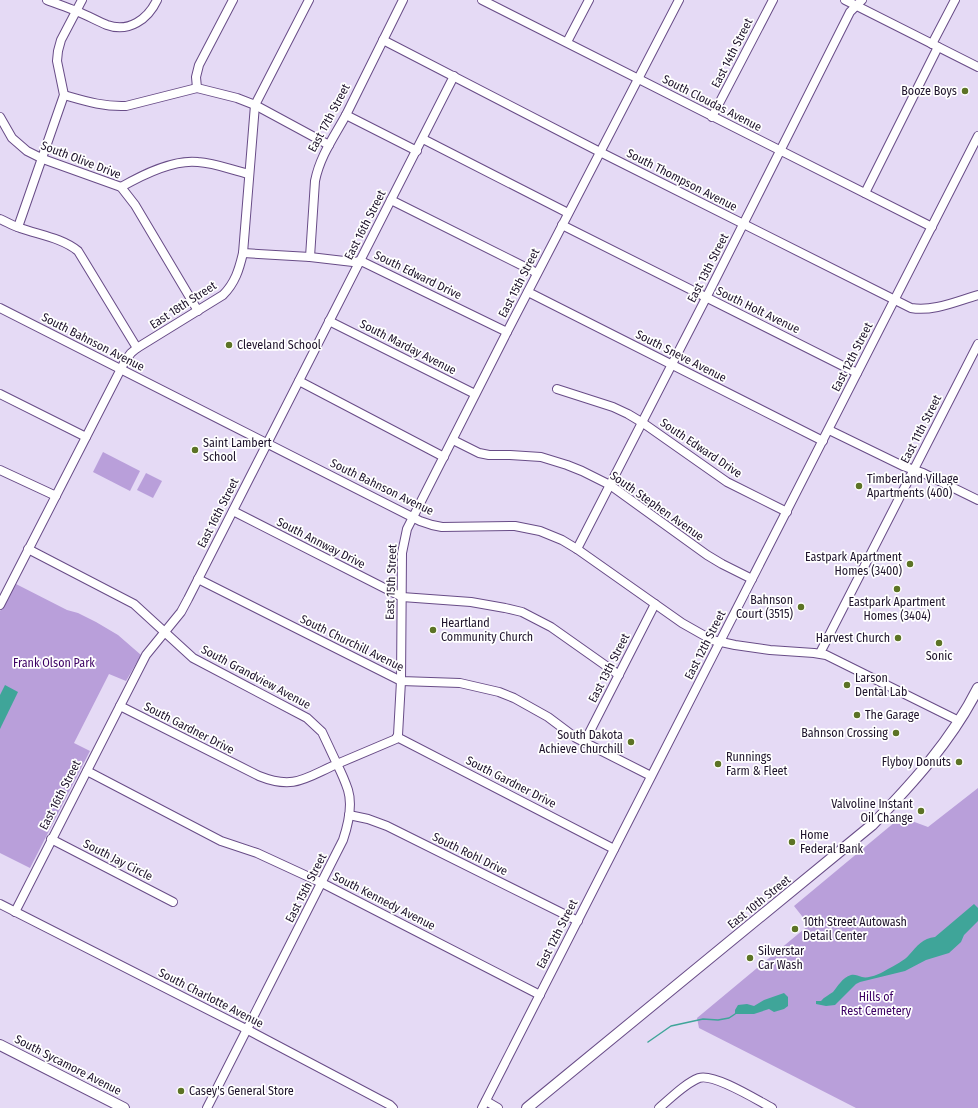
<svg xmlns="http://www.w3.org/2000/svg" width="978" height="1108" font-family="'Fira Sans Condensed',sans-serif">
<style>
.green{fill:#b99fda}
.water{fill:#3fa599}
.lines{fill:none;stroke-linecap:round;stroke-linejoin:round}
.stream{stroke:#3fa599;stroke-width:1.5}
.minor-casing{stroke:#684c87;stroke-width:10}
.major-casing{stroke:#684c87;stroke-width:12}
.minor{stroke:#fff;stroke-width:8}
.major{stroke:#fff;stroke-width:10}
.poi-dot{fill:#5c7325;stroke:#fff;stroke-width:1.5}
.labels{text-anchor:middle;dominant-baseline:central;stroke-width:3.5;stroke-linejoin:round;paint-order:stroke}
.street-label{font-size:12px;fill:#1e132b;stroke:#fff}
.poi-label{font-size:12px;fill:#1e132b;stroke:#fff;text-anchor:start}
.park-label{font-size:12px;fill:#3c0064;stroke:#fff}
</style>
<rect width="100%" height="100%" fill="#e5daf5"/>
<g class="green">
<polygon points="103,452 140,471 130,491 93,472"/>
<polygon points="146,473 162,481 153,498 137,490"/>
<polygon points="16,584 67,610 78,613 96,622 118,635 141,655 126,681 109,674 76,739 74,743 90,751 30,868 0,853 0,611"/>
<polygon points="978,788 978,1108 856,1108 699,1028 697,1018 809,925 794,906 901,817 928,827"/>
</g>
<g class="water">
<polygon points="5,685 18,692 0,729 0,695"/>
<path d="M974 904 978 908V921L964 935 961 942 949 953 926 960 905 971 860 982 856 984 835 1005 826 1006 816 1004V1001H821C824 997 829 995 833 992 838 986 842 978 851 975 855 974 858 976 862 977 869 979 882 973 888 969 894 966 905 960 909 955 917 946 923 938 935 937Z"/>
<polygon points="784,993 788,997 788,1006 784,1009 774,1012 769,1009 754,1014 735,1014 735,1010 738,1005 747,1004 754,1006 764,1000"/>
</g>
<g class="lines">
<polyline class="stream" points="648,1042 671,1026 703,1019 718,1020 729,1018 735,1014"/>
<g class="minor-casing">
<g id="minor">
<path d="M47 0C57 4 67 7 76 11 87 15 97 21 107 25 129 33 148 19 157 0"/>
<polyline points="482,0 932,227"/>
<polyline points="845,0 978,67"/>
<path d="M383 40 600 152 911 308C933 312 957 301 978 295"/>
<polyline points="567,42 589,0"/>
<polyline points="932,44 955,0"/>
<polyline points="197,88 196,77 199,65 233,0"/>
<path d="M64 95C85 101 104 107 126 106L197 88 237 98 255 105 329 145"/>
<polyline points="346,115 417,151"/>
<polyline points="0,117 12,138 27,151 43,159 121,187 135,205 198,311"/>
<polyline points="712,117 773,0"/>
<polyline points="423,139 568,213"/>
<path d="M121 187C142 175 173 159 198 162 215 163 232 170 249 174"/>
<polyline points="865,193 938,47"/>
<polyline points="391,200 537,273"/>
<path d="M0 219C7 222 13 226 20 228 40 235 62 238 78 251L137 348"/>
<polyline points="562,225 857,373"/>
<polyline points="18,227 64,95 57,61 58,51 61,40 82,0"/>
<polyline points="243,253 310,257 353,262 361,261 507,332"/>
<path d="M310 257 315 181C320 156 334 137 346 115 365 77 384 38 403 0"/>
<polyline points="528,292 823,441"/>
<polyline points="0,308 420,521 432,525 442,527 515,526 540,531 562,540 577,549 682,623 712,640 735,645 770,650 814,653 826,655 959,721"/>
<polyline points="329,321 475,394"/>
<polyline points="299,381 444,457"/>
<polyline points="557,389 613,407 628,414 643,423 727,482 787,512"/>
<polyline points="0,394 86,437"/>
<polyline points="829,430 903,466 923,473 978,500"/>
<polyline points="453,440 479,453 489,455 510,455 541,457 567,465 582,471 610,485 707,555 722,564 752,579"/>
<polyline points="0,470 56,496"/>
<polyline points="233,511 402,597 471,602 505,608 522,612 551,627 619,675"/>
<path d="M28 549 134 604 193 658 307 718 322 732 337 764C305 778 294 790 259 776L120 706"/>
<polyline points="577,549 706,298 850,12 862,0"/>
<polyline points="198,579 401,681 460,683 499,692 514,698 548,717 576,738 651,776"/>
<path d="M0 605 125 361 131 353 137 348 223 295C235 283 239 270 243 253L255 105 309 0"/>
<polyline points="820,653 978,344"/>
<polyline points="397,737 614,849"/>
<polyline points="584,743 655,604"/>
<polyline points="87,771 221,841 257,853 322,883 540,995"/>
<polyline points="349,815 368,819 387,826 578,921"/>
<polyline points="51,839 173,902"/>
<polyline points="0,904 246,1029 390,1105 393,1108"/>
<polyline points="15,912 146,655 181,612 188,599 454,76"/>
<polyline points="486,1101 498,1108"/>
<path d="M207 1108 343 840C348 825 353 806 348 790 345 781 341 772 337 764L396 739 398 735 401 681 402 553 407 529 507 332 679 0"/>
<polyline points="482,1108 978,136"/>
<path d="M659 1108C671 1098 684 1084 699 1078 714 1073 757 1100 772 1108"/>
</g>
</g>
<g class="major-casing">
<g id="major">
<polyline points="0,1045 124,1108"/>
<path d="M527 1108 872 825C912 784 952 740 978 688"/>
</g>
</g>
<use href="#minor" class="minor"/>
<use href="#major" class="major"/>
</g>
<g class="poi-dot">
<circle cx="965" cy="91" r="4"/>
<circle cx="229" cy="345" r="4"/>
<circle cx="195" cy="450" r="4"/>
<circle cx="859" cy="486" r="4"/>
<circle cx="910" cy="564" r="4"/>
<circle cx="897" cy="589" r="4"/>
<circle cx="801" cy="607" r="4"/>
<circle cx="433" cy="630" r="4"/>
<circle cx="898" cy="638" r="4"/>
<circle cx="939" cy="643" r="4"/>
<circle cx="847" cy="685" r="4"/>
<circle cx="857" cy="715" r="4"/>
<circle cx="896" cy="733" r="4"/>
<circle cx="631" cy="742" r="4"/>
<circle cx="959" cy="762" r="4"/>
<circle cx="718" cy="764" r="4"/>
<circle cx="921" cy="811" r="4"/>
<circle cx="792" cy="842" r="4"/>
<circle cx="795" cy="929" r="4"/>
<circle cx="750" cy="958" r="4"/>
<circle cx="181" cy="1091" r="4"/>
</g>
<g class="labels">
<g class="street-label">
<text transform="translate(732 53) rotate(-63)">East 14th Street</text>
<text transform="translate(712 103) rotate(27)">South Cloudas Avenue</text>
<text transform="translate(329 118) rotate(-62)">East 17th Street</text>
<text transform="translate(81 160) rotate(21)">South Olive Drive</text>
<text transform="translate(682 180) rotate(27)">South Thompson Avenue</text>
<text transform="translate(365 225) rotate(-63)">East 16th Street</text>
<text transform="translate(708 268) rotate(-63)">East 13th Street</text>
<text transform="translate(418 275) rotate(26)">South Edward Drive</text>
<text transform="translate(519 283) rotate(-63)">East 15th Street</text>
<text transform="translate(183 305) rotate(-33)">East 18th Street</text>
<text transform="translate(758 310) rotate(26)">South Holt Avenue</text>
<text transform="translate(93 342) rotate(27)">South Bahnson Avenue</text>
<text transform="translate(408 347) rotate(27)">South Marday Avenue</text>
<text transform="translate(681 356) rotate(27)">South Sneve Avenue</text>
<text transform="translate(852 357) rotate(-63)">East 12th Street</text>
<text transform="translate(921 429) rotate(-63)">East 11th Street</text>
<text transform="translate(701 448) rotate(34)">South Edward Drive</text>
<text transform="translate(382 487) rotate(26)">South Bahnson Avenue</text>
<text transform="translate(657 506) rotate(35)">South Stephen Avenue</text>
<text transform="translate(218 513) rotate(-63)">East 16th Street</text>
<text transform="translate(321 543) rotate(27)">South Annway Drive</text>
<text transform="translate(391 582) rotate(-88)">East 15th Street</text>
<text transform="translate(352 643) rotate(26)">South Churchill Avenue</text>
<text transform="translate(705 645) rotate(-63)">East 12th Street</text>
<text transform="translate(609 668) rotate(-63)">East 13th Street</text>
<text transform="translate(256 677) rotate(28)">South Grandview Avenue</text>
<text transform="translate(189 728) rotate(27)">South Gardner Drive</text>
<text transform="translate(511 782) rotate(27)">South Gardner Drive</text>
<text transform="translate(60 795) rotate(-63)">East 16th Street</text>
<text transform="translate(470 854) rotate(26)">South Rohl Drive</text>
<text transform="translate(118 860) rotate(27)">South Jay Circle</text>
<text transform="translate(306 888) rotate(-63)">East 15th Street</text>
<text transform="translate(384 901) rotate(27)">South Kennedy Avenue</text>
<text transform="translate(759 902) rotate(-39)">East 10th Street</text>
<text transform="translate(557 934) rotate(-63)">East 12th Street</text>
<text transform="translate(211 998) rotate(27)">South Charlotte Avenue</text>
<text transform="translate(68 1065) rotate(27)">South Sycamore Avenue</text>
</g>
<g class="poi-label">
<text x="957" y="91" text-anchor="end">Booze Boys</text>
<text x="237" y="345">Cleveland School</text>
<text x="203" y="443">Saint Lambert<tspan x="203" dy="14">School</tspan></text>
<text x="867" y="479">Timberland Village<tspan x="867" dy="14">Apartments (400)</tspan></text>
<text x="902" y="557" text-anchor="end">Eastpark Apartment<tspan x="902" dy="14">Homes (3400)</tspan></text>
<text x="793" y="600" text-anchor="end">Bahnson<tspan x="793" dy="14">Court (3515)</tspan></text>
<text x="897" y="602" text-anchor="middle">Eastpark Apartment<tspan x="897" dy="14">Homes (3404)</tspan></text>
<text x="441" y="623">Heartland<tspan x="441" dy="14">Community Church</tspan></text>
<text x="890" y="638" text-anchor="end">Harvest Church</text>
<text x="939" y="656" text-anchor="middle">Sonic</text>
<text x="855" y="678">Larson<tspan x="855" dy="14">Dental Lab</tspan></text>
<text x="865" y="715">The Garage</text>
<text x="888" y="733" text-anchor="end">Bahnson Crossing</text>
<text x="623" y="735" text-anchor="end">South Dakota<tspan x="623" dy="14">Achieve Churchill</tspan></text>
<text x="726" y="757">Runnings<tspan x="726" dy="14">Farm &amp; Fleet</tspan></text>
<text x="951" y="762" text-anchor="end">Flyboy Donuts</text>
<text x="913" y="804" text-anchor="end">Valvoline Instant<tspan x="913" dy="14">Oil Change</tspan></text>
<text x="800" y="835">Home<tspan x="800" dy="14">Federal Bank</tspan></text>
<text x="803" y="922">10th Street Autowash<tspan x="803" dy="14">Detail Center</tspan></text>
<text x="758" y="951">Silverstar<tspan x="758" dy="14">Car Wash</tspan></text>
<text x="189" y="1091">Casey's General Store</text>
</g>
<g class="park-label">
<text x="54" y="663">Frank Olson Park</text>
<text x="876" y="997">Hills of<tspan x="876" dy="14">Rest Cemetery</tspan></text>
</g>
</g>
</svg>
